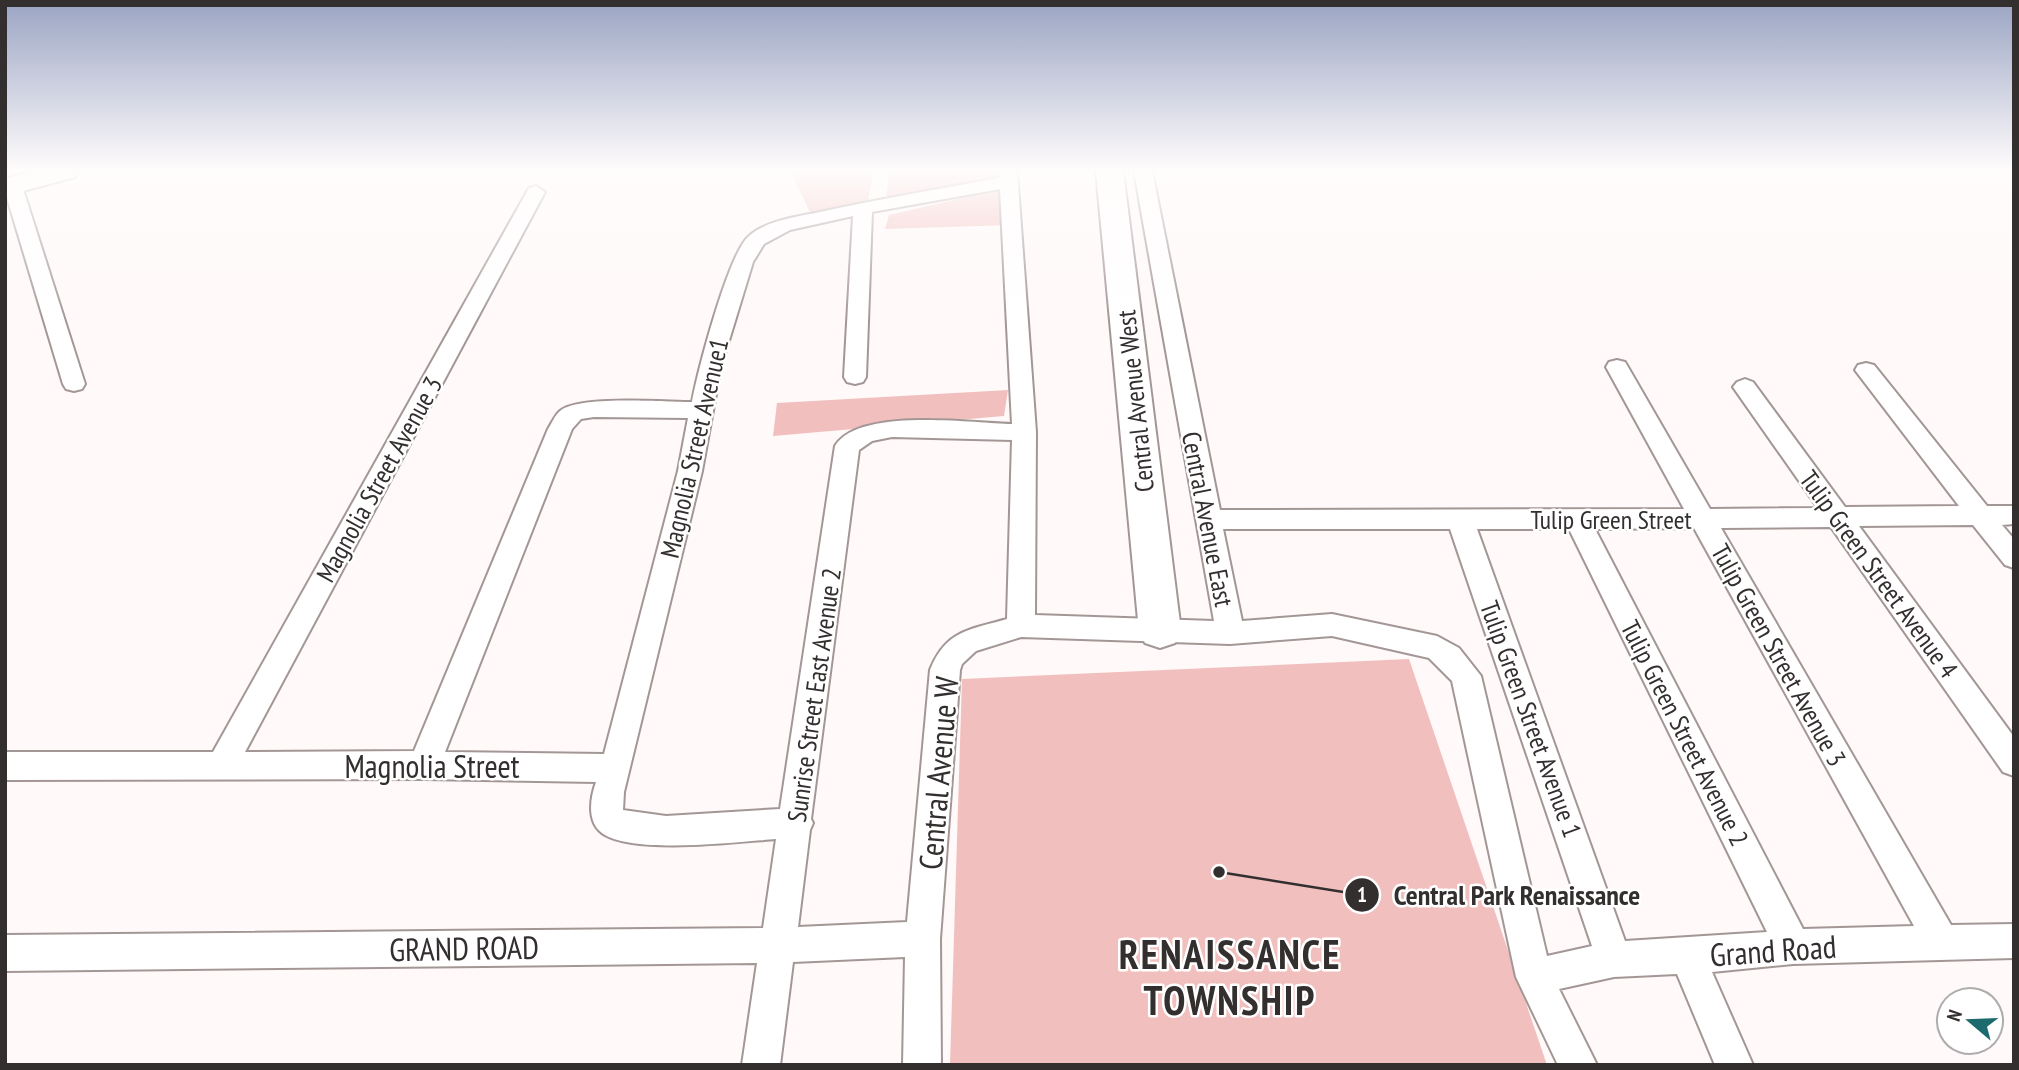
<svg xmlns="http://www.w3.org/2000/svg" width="2019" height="1070" font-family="'PT Sans Narrow',sans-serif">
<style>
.green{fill:#f1c0be}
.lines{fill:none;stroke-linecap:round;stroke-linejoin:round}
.minor-casing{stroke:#a39796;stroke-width:4}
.primary-casing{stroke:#a39796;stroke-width:4}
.trunk-casing{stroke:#a39796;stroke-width:4}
.minor{fill:#fff;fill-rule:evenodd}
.primary{fill:#fff;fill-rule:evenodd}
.trunk{fill:#fff;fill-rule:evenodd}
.labels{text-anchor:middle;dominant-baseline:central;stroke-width:5;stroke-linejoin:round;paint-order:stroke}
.street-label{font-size:26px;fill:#342f2f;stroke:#fff}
.near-street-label{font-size:32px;fill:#342f2f;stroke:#fff}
.near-district-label{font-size:40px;font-weight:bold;letter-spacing:2px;fill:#342f2f;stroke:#fff}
.leader{fill:none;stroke:#342f2f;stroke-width:2.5}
.callout-dot{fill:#342f2f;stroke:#fff;stroke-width:2.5}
.mark-label{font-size:21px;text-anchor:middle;font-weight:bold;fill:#fff}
.callout-label{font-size:28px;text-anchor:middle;font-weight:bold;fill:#342f2f;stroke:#fff;stroke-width:5;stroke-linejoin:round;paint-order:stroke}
</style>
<rect width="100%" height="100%" fill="#fff9f9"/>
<g class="green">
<polygon points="791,171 873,171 866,215 811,215"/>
<polygon points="889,171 1009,171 1011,177 886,199"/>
<polygon points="1006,188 1010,225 885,229 889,215"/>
<polygon points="1008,390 1004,416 773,436 777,403"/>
<polygon points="1409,659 1547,1065 950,1065 962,679"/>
</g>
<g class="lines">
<g class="minor-casing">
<g id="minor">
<path d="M999 171H1017L1036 432 1035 615 1214 621 1134 171H1152L1220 510 1684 509 1606 367 1609 362 1617 360 1625 362 1628 367 1710 509 1818 508 1733 387 1737 382 1745 379 1753 382 1845 507 1959 506 1855 370 1858 365 1866 363 1874 365 1987 506H2014V524L2002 525 2014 539V568L2005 565 1973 525 1859 526 2014 737V776L2003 772 1831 527 1721 528 1951 925 2014 924V958L1793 964 1712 972 1753 1065H1715L1677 974 1614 977 1559 989 1597 1065H1558L1516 977 1452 681 1429 658 1332 636 1230 644 1021 637 976 651 962 664 960 670 940 939 941 1065H903L905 957 793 962 780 1065H742L757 963 5 971V935L763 928 776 839C736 842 638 854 605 835 586 824 590 799 596 782L424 779 5 780V752H213L529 188 536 186 545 192 245 752 414 751 548 429C552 423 555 415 560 411 578 395 665 402 692 402 698 371 728 254 749 236 767 220 797 217 820 212 879 199 939 189 999 178ZM1000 189 1012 424C971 423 858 407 835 446L780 809 666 816 623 810 624 792 702 471 721 367 753 262 764 244 790 230 853 216 844 377 847 382 855 384 863 382 866 377 872 212ZM594 417 688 418 678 471 604 754 445 752 572 429 581 419ZM892 437 1012 440 1007 619C969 630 946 630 930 670L907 922 798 927 810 830 813 823 811 819 859 450 872 441ZM1694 528 1914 926 1803 929 1595 529ZM1223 529H1450L1592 946 1547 956 1481 676 1459 648 1437 636 1332 614 1242 621ZM1477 529H1569L1767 932 1625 941Z"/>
<polygon points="13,180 22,186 85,384 82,389 74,391 66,389 63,384 5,191 6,182"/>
</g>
</g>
<g class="primary-casing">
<polygon id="primary" points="1096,171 1123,171 1181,631 1175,643 1160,648 1145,643 1139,631"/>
</g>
<g class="trunk-casing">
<polygon id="trunk" points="34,171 78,171 75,177 5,196 5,179"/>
</g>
<use href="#minor" class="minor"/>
<use href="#primary" class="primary"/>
<use href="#trunk" class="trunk"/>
</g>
<linearGradient id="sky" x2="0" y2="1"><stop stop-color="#9aa4c3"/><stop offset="0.53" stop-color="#fffcfc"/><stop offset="1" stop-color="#fffcfc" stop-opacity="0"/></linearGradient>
<rect width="2019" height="321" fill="url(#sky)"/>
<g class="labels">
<g class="street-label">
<text transform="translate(1135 401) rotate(-96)">Central Avenue West</text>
<text transform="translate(694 448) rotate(-77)">Magnolia Street Avenue1</text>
<text transform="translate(379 479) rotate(-61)">Magnolia Street Avenue 3</text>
<text transform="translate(1208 519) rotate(79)">Central Avenue East</text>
<text x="1611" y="519">Tulip Green Street</text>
<text transform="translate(1879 574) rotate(54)">Tulip Green Street Avenue 4</text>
<text transform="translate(1779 655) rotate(61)">Tulip Green Street Avenue 3</text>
<text transform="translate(814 695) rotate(-82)">Sunrise Street East Avenue 2</text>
<text transform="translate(1531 719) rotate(70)">Tulip Green Street Avenue 1</text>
<text transform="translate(1685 733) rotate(63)">Tulip Green Street Avenue 2</text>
</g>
<g class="near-street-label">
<text x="432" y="766">Magnolia Street</text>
<text transform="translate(938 773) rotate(-85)">Central Avenue W</text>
<text transform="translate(464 948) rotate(-1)">GRAND ROAD</text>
<text transform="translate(1773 950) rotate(-4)">Grand Road</text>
</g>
<g class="near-district-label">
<text x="1230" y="954">RENAISSANCE<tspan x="1230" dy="46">TOWNSHIP</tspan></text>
</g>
</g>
<path class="leader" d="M1219 872L1362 895"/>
<g class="callout-dot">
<circle cx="1219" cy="872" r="7"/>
<circle cx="1362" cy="895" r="18"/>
</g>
<g class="mark-label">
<text x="1362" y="902">1</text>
</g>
<g class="callout-label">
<text x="1517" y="905">Central Park Renaissance</text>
</g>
<rect width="2019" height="1070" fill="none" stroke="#342f2f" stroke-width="14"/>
<g transform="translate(1970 1021) rotate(289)"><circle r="33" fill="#ffffff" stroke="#aeacac" stroke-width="2"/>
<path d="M0-5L12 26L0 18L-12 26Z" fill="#1d6a6e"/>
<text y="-10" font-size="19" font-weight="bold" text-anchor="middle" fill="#342f2f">N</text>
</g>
</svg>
